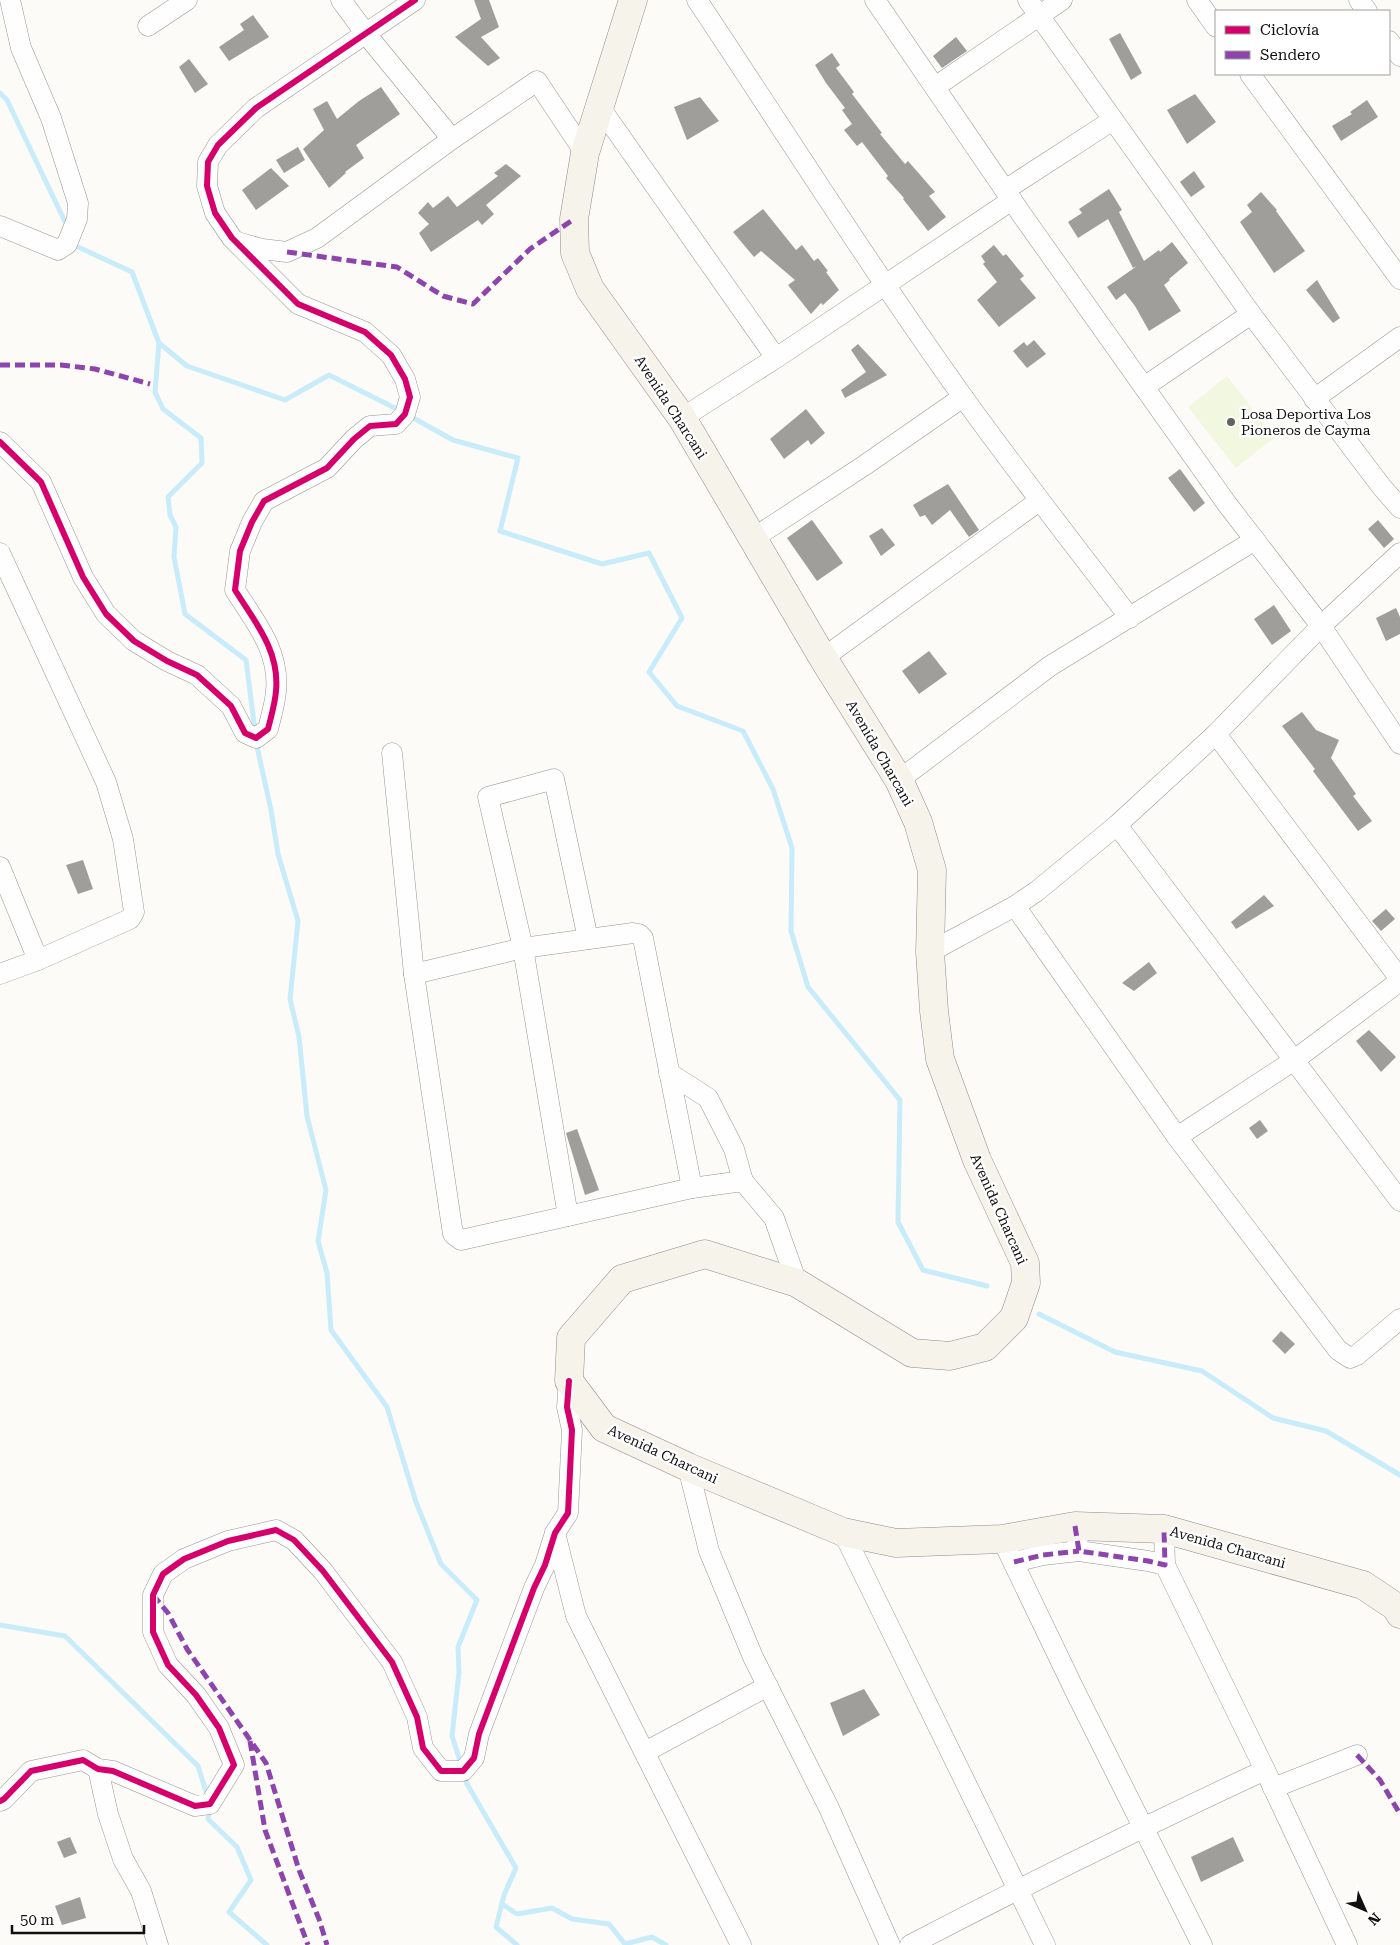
<svg xmlns="http://www.w3.org/2000/svg" width="1400" height="1945" font-family="'Roboto Serif',serif">
<style>
.pitch{fill:#f2f8df}
.lines{fill:none;stroke-linecap:round;stroke-linejoin:round}
.stream{stroke:#c8ecfa;stroke-width:5}
.building{fill:#a09e9b}
.street-casing{stroke:#969694;stroke-width:21}
.secondary-casing{stroke:#8d8c8b;stroke-width:29}
.street{stroke:#fffefe;stroke-width:20}
.secondary{stroke:#f6f3eb;stroke-width:28}
.quiet{stroke:#8e44ad;stroke-width:5;stroke-dasharray:10 5;stroke-linecap:butt}
.cycleway-casing{stroke:#fff;stroke-width:9}
.cycleway{stroke:#d6006c;stroke-width:6}
.poi-dot{fill:#636261;stroke:#fff;stroke-width:2}
.labels{text-anchor:middle;dominant-baseline:central;stroke-width:5;stroke-linejoin:round;paint-order:stroke}
.street-label{font-size:14px;fill:#101010;stroke:#fff}
.poi-label{font-size:14px;fill:#101010;stroke:#fff;text-anchor:start}
</style>
<rect width="100%" height="100%" fill="#fcfbf7"/>
<polygon class="pitch" points="1227,376 1275,437 1236,468 1188,407"/>
<g class="lines">
<g class="stream">
<polyline points="0,93 7,100 67,226"/>
<polyline points="74,241 76,246 132,272 159,343 187,366 285,400 329,375 401,411"/>
<polyline points="159,343 155,392 163,409 201,438 202,463 168,497 170,515 176,527 174,557 185,614 246,660 255,731"/>
<polyline points="408,415 453,440 518,458 500,531 602,564 649,553 682,618 649,672 677,706 743,731 773,789 792,848 791,931 808,987 900,1100 898,1222 923,1270 987,1286"/>
<polyline points="256,742 271,810 278,854 298,921 290,999 299,1037 307,1116 326,1190 318,1241 327,1273 331,1330 387,1407 416,1502 441,1564 477,1600 458,1647 459,1672 452,1736 461,1764"/>
<polyline points="1039,1314 1115,1352 1202,1371 1273,1418 1326,1431 1400,1475"/>
<polyline points="0,1625 65,1636 198,1766 208,1798"/>
<polyline points="464,1774 467,1784 516,1868 504,1895 496,1927 517,1945"/>
<polyline points="209,1808 208,1819 237,1847 251,1880 229,1912 267,1945"/>
<polyline points="502,1904 517,1914 552,1908 572,1919 609,1924 625,1944 652,1937 666,1945"/>
</g>
</g>
<g class="building">
<polygon points="474,0 489,0 499,27 481,37 500,58 488,66 455,37 481,19"/>
<polygon points="253,15 269,37 229,61 219,47 244,30 240,24"/>
<polygon points="1120,33 1142,73 1131,80 1109,39"/>
<polygon points="956,37 967,51 942,68 933,56"/>
<polygon points="832,53 840,65 836,68 854,92 852,94 882,133 880,134 905,164 908,161 935,192 929,196 946,217 928,231 903,199 904,198 886,178 888,176 862,142 857,146 844,130 852,124 842,110 845,108 826,83 815,65"/>
<polygon points="189,59 208,84 195,93 179,67"/>
<polygon points="381,87 400,114 356,145 364,158 345,172 346,173 329,188 303,149 324,130 313,109 327,101 337,119 359,101"/>
<polygon points="1195,94 1216,122 1187,144 1167,110"/>
<polygon points="700,97 719,121 687,140 674,107"/>
<polygon points="1367,100 1378,117 1341,141 1332,126 1352,114 1350,112"/>
<polygon points="298,147 305,160 284,173 276,160"/>
<polygon points="506,164 521,176 486,205 494,214 482,225 478,220 431,252 419,233 429,224 418,213 428,202 433,208 448,196 457,207 498,176 494,173"/>
<polygon points="271,168 289,186 256,210 242,190"/>
<polygon points="1194,171 1205,187 1191,197 1180,182"/>
<polygon points="1109,189 1122,210 1119,212 1144,261 1159,250 1160,252 1172,242 1188,263 1169,279 1170,280 1164,285 1181,311 1149,331 1135,306 1125,293 1116,300 1107,287 1137,266 1133,268 1108,219 1078,238 1068,222 1082,213 1079,209"/>
<polygon points="1261,192 1277,210 1276,211 1305,251 1274,273 1240,222 1252,212 1247,205"/>
<polygon points="763,209 796,250 802,245 814,261 818,258 828,271 826,272 839,290 823,305 821,303 811,314 788,285 795,280 761,251 754,257 733,232"/>
<polygon points="994,245 1003,256 1006,254 1024,276 1020,279 1036,298 999,327 977,300 997,282 983,264 985,262 981,256"/>
<polygon points="1317,280 1340,318 1333,323 1306,290"/>
<polygon points="1034,340 1046,354 1027,368 1013,351 1024,342 1027,346"/>
<polygon points="858,344 887,375 845,398 841,390 866,372 851,350"/>
<polygon points="806,409 825,433 811,445 808,440 784,459 770,439"/>
<polygon points="1180,469 1205,503 1194,512 1168,478"/>
<polygon points="948,484 979,530 969,537 950,510 932,525 925,515 920,517 913,505"/>
<polygon points="812,520 843,563 817,581 787,538"/>
<polygon points="1378,520 1394,539 1384,548 1368,529"/>
<polygon points="882,528 895,545 881,556 869,536"/>
<polygon points="1274,605 1291,631 1272,645 1254,619"/>
<polygon points="1396,608 1400,617 1400,634 1386,641 1376,618"/>
<polygon points="929,651 947,674 919,694 902,671"/>
<polygon points="1302,712 1316,730 1339,740 1331,758 1356,794 1353,796 1372,821 1358,831 1313,771 1315,769 1282,726"/>
<polygon points="83,860 93,889 78,894 66,865"/>
<polygon points="1264,895 1274,906 1236,929 1231,922"/>
<polygon points="1386,909 1395,919 1381,931 1372,921"/>
<polygon points="1149,962 1157,973 1134,991 1122,983"/>
<polygon points="1369,1030 1396,1057 1381,1072 1356,1041"/>
<polygon points="1260,1120 1268,1131 1257,1139 1249,1128"/>
<polygon points="577,1129 599,1190 585,1195 566,1133"/>
<polygon points="1281,1331 1295,1344 1285,1354 1272,1341"/>
<polygon points="864,1689 880,1715 843,1736 830,1703"/>
<polygon points="70,1837 77,1853 64,1858 57,1842"/>
<polygon points="1233,1837 1244,1861 1201,1882 1191,1857"/>
<polygon points="80,1897 86,1918 62,1925 55,1906"/>
</g>
<g class="lines">
<g class="street-casing">
<g id="street">
<polyline points="341,0 366,34 452,139"/>
<path d="M697 0C785 132 870 267 963 397 1017 472 1074 545 1130 618"/>
<polyline points="875,0 1022,215 1227,504 1321,626 1400,744"/>
<polyline points="1028,0 1251,314 1381,486 1400,508"/>
<polyline points="1197,0 1216,27"/>
<polyline points="1359,0 1367,11"/>
<polyline points="148,26 187,0"/>
<polyline points="1389,41 1400,56"/>
<polyline points="1250,74 1400,279"/>
<polyline points="935,87 1062,0"/>
<polyline points="599,106 776,358"/>
<polyline points="1005,190 1113,120"/>
<polyline points="0,226 58,250 67,244 77,219 78,203 51,118 21,48 10,0"/>
<polyline points="237,242 262,249 287,252 317,238 452,139 537,81 585,153"/>
<polyline points="1144,387 1251,314"/>
<polyline points="1314,399 1400,337"/>
<polyline points="682,418 776,358 1012,200"/>
<path d="M0 442 41 482 83 577 106 614 134 641 167 661 197 675 231 706 245 733 256 738 268 729C271 717 275 704 276 691 280 651 255 622 235 590L240 551 252 522 264 501 327 468 354 439 370 426 396 424 405 414 410 397 405 379 391 355 365 332 298 304 232 238 215 213 207 186 208 162 218 145 256 108 415 0"/>
<polyline points="752,539 865,465 963,397"/>
<polyline points="0,553 106,782 123,839 134,912 130,919 38,960 0,974"/>
<polyline points="823,658 1039,501"/>
<polyline points="1216,734 1400,979"/>
<polyline points="392,753 414,974 453,1234 461,1240 692,1188 743,1181 774,1218 797,1283"/>
<polyline points="899,780 1050,666 1255,540"/>
<polyline points="1117,825 1400,1201"/>
<polyline points="0,867 38,960"/>
<polyline points="1015,906 1177,1137 1338,1350 1350,1358 1357,1355 1400,1319"/>
<polyline points="930,952 1015,906 1037,891 1117,825 1216,734 1321,626 1400,553"/>
<polyline points="414,974 523,948 633,933 639,934 643,938 692,1188"/>
<polyline points="669,1073 708,1098 734,1149 743,1181"/>
<polyline points="1177,1137 1293,1061 1400,981"/>
<polyline points="568,1216 523,948 488,797 554,779 588,939"/>
<polyline points="688,1467 709,1551 753,1657 829,1808 890,1945"/>
<polyline points="1075,1526 1079,1551 1148,1561 1165,1565"/>
<polyline points="1164,1529 1165,1565 1265,1770 1347,1945"/>
<polyline points="843,1532 1045,1945"/>
<polyline points="555,1533 576,1616 741,1945"/>
<polyline points="1002,1539 1075,1691 1202,1945"/>
<polyline points="1014,1562 1043,1555 1079,1551"/>
<polyline points="645,1752 768,1686"/>
<polyline points="98,1769 108,1814 123,1859 141,1891 158,1945"/>
<polyline points="1273,1788 1357,1755"/>
<polyline points="0,1801 4,1799 31,1771 83,1760 98,1769 113,1771 195,1806 210,1804 234,1765 219,1728 196,1695 168,1665 153,1632 153,1595 163,1574 184,1559 228,1541 276,1530 294,1540 323,1571 392,1662 417,1717 423,1748 441,1771 463,1771 474,1758 479,1734 534,1588 545,1565 555,1533 568,1513 572,1430 567,1407 569,1381"/>
<path d="M910 1945C1027 1884 1145 1826 1265 1770"/>
</g>
</g>
<g class="secondary-casing">
<polyline id="secondary" points="633,0 585,153 574,219 575,253 590,289 682,418 823,658 899,780 918,822 932,870 930,952 934,1011 940,1059 977,1160 1025,1263 1026,1283 1014,1318 985,1347 950,1356 912,1353 797,1283 705,1254 622,1279 571,1338 569,1381 604,1428 688,1467 843,1532 896,1543 1002,1539 1075,1526 1164,1529 1363,1585 1396,1607 1400,1614"/>
</g>
<use href="#street" class="street"/>
<use href="#secondary" class="secondary"/>
<g class="quiet">
<polyline points="287,252 397,267 443,296 473,304 530,249 574,219"/>
<polyline points="0,365 61,365 95,369 150,384"/>
<polyline points="1075,1526 1079,1551 1148,1561 1165,1565 1164,1529"/>
<polyline points="1014,1562 1043,1555 1079,1551"/>
<polyline points="153,1595 168,1613 187,1649 266,1763 299,1870 319,1919 327,1945"/>
<polyline points="250,1741 265,1830 308,1945"/>
<polyline points="1357,1755 1380,1780 1400,1814"/>
</g>
<g class="cycleway-casing">
<g id="cycleway">
<path d="M0 442 41 482 83 577 106 614 134 641 167 661 197 675 231 706 245 733 256 738 268 729C271 717 275 704 276 691 280 651 255 622 235 590L240 551 252 522 264 501 327 468 354 439 370 426 396 424 405 414 410 397 405 379 391 355 365 332 298 304 232 238 215 213 207 186 208 162 218 145 256 108 415 0"/>
<polyline points="0,1801 4,1799 31,1771 83,1760 98,1769 113,1771 195,1806 210,1804 234,1765 219,1728 196,1695 168,1665 153,1632 153,1595 163,1574 184,1559 228,1541 276,1530 294,1540 323,1571 392,1662 417,1717 423,1748 441,1771 463,1771 474,1758 479,1734 534,1588 545,1565 555,1533 568,1513 572,1430 567,1407 569,1381"/>
</g>
</g>
<use href="#cycleway" class="cycleway"/>
</g>
<circle class="poi-dot" cx="1231" cy="422" r="5"/>
<g class="labels">
<g class="street-label">
<text transform="translate(671 407) rotate(57)">Avenida Charcani</text>
<text transform="translate(880 753) rotate(60)">Avenida Charcani</text>
<text transform="translate(999 1209) rotate(66)">Avenida Charcani</text>
<text transform="translate(663 1454) rotate(25)">Avenida Charcani</text>
<text transform="translate(1228 1547) rotate(16)">Avenida Charcani</text>
</g>
<g class="poi-label">
<text x="1241" y="414">Losa Deportiva Los<tspan x="1241" dy="16">Pioneros de Cayma</tspan></text>
</g>
</g>
<rect x="1215" y="10" width="175" height="65" fill="#ffffff" stroke="#9f9f9f"/>
<rect x="1225" y="26" width="25" height="8" fill="#d6006c" stroke="#9f9f9f"/>
<text x="1260" y="35" font-size="15" fill="#101010">Ciclovía</text>
<rect x="1225" y="51" width="25" height="8" fill="#8e44ad" stroke="#9f9f9f"/>
<text x="1260" y="60" font-size="15" fill="#101010">Sendero</text>
<g transform="translate(1365 1910) rotate(135)" stroke="#ffffff" stroke-width="4" paint-order="stroke">
<path d="M0-4L9 19L0 12L-9 19Z" fill="#101010"/>
<text y="-8" font-size="14" font-weight="bold" text-anchor="middle" fill="#101010">N</text>
</g>
<path d="M12 1925v8h132v-8" fill="none" stroke="#101010" stroke-width="2.5"/>
<text x="20" y="1925" font-size="15" fill="#101010" stroke="#ffffff" stroke-width="4" paint-order="stroke">50 m</text>
</svg>
